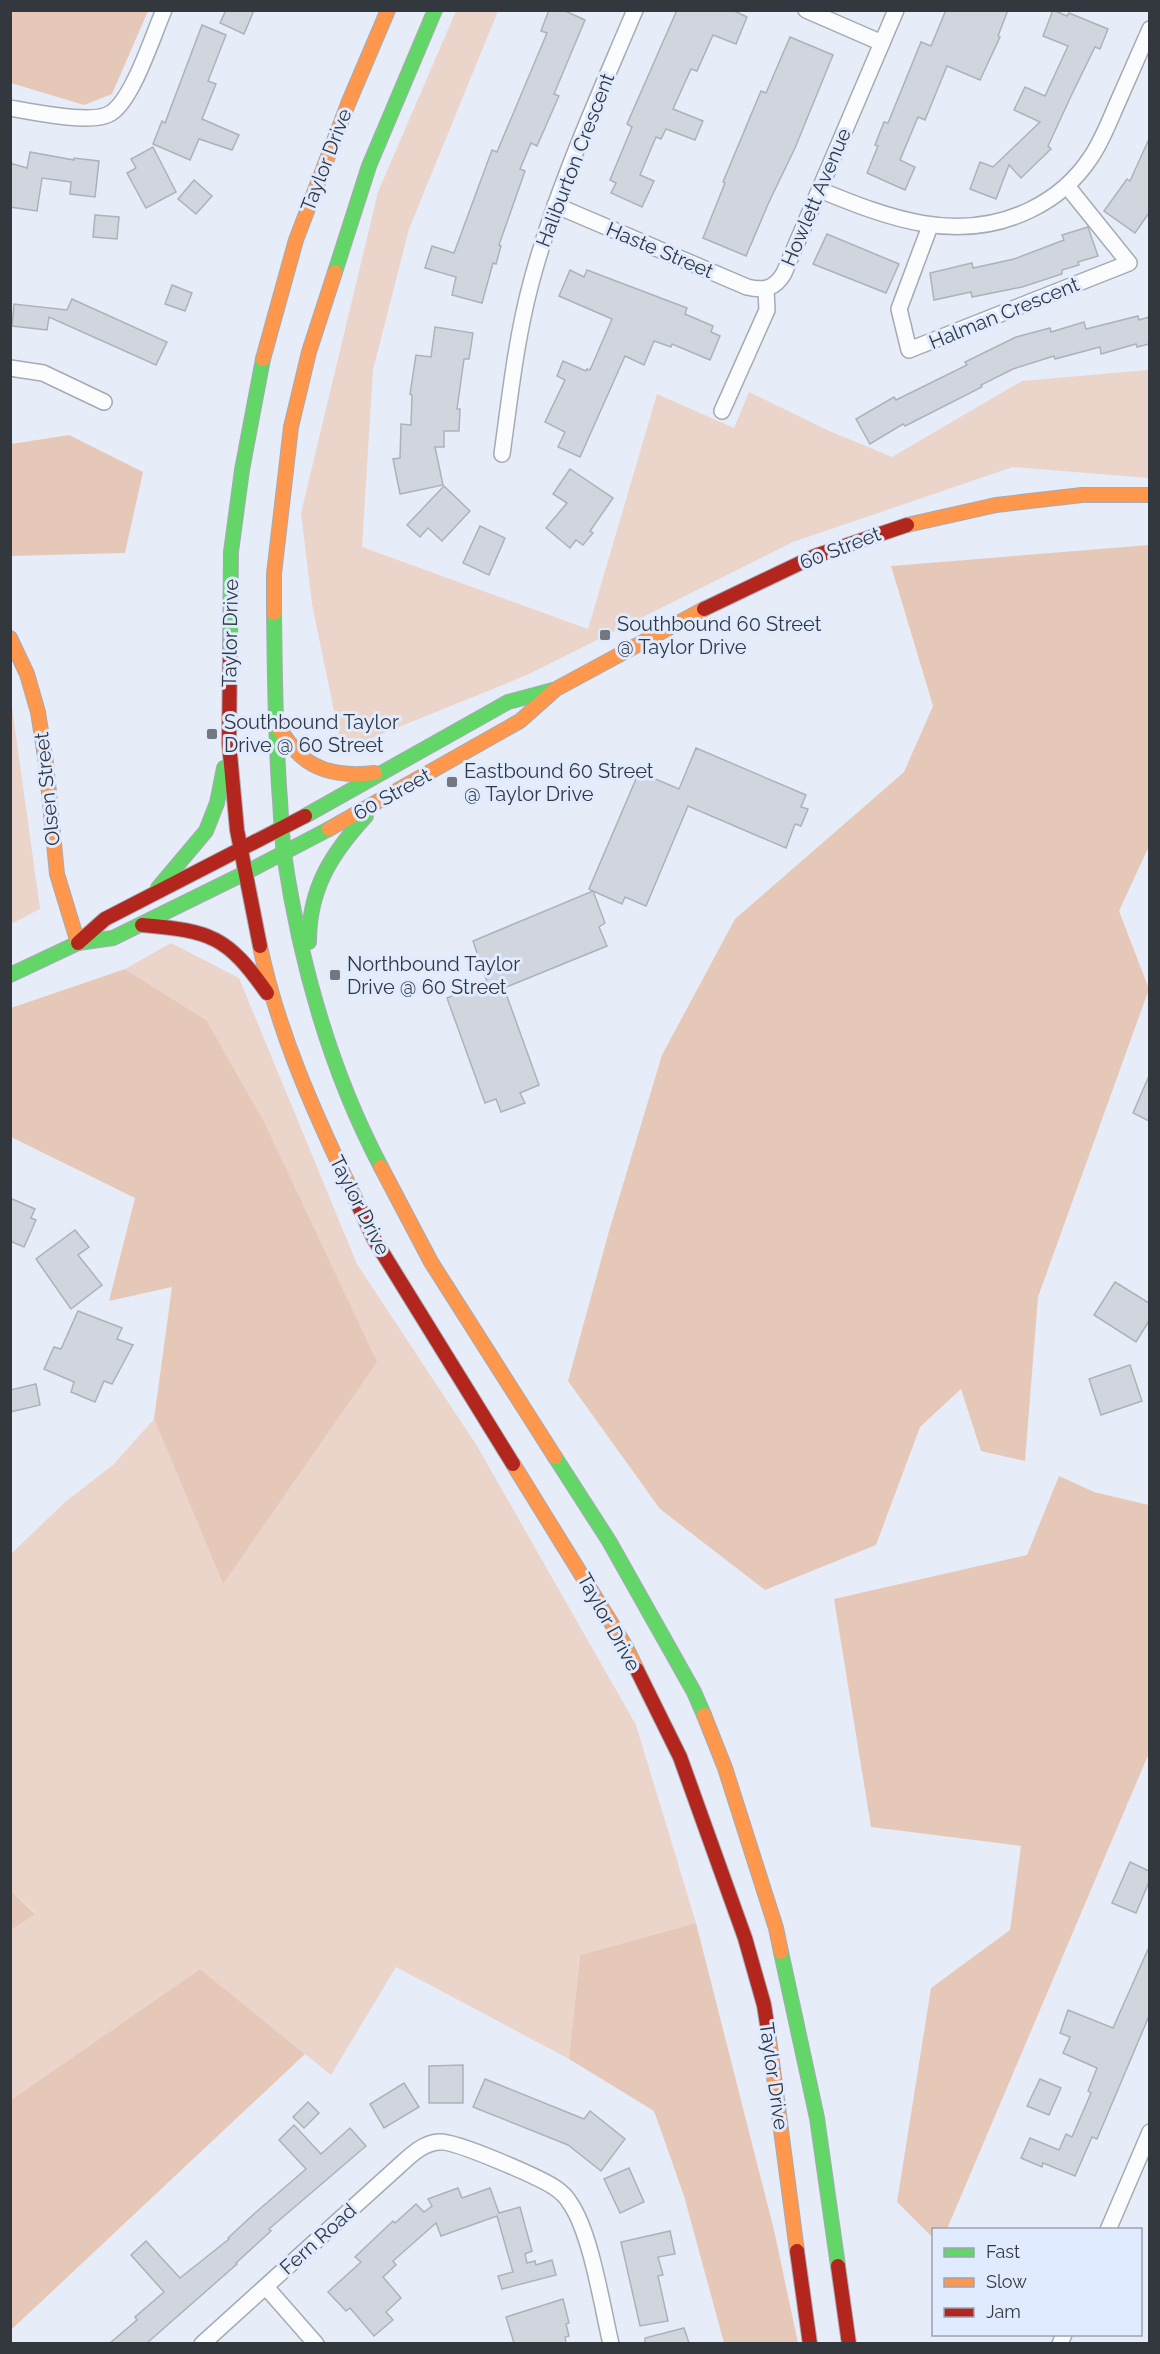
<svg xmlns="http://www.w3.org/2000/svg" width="1160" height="2354" font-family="Raleway,sans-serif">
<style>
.green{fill:#ebd4ca}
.forest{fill:#e6c8b9}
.building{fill:#d1d6de;stroke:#adb2ba;stroke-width:1.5}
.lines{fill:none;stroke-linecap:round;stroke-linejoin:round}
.street-casing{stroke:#a6aab3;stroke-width:18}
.fast-casing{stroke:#a6aab3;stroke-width:16}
.slow-casing{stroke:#a6aab3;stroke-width:16}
.jam-casing{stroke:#a6aab3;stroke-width:16}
.street{stroke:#fbfcfe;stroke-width:15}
.fast{stroke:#63d668;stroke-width:14}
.slow{stroke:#ff974d;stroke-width:14}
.jam{stroke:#b3261e;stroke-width:14}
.poi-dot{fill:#727780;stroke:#e0ebff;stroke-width:2}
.labels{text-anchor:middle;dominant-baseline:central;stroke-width:6;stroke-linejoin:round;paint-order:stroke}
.street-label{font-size:20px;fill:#33383f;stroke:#e0ebff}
.poi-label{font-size:20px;fill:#33383f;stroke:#e0ebff;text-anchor:start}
</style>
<rect width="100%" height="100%" fill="#e7edf8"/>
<g class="green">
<polygon points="456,11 498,11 409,229 373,370 362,547 588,629 657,394 734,428 749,392 827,430 892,457 1022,381 1148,370 1149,478 1013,467 793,542 527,675 342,750 312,604 301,513 378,192"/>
<polygon points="10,692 40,909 11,924 10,924"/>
<polygon points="171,943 239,978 357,1264 477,1446 636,1725 696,1923 580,1955 569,2059 396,1967 331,2075 200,1969 11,2100 11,1930 35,1913 11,1891 11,1554 65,1502 113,1465 154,1419 223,1584 206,1020 125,969"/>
</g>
<g class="forest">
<polygon points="10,11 11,10 148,11 112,94 84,105 11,83"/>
<polygon points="69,435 143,472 125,553 11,556 11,444"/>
<polygon points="1149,545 1149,846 1119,911 1149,989 1038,1297 1025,1461 981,1451 961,1389 920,1427 876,1545 765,1590 660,1509 568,1381 609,1231 662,1055 735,919 904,772 933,706 891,566"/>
<polygon points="125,969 206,1020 264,1122 377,1362 223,1584 154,1419 172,1287 109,1301 135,1198 11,1137 11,1008"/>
<polygon points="1059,1476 1094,1492 1149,1505 1149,1753 947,2229 934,2230 933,2238 897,2202 931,1988 1010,1930 1021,1846 871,1827 834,1599 1027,1555"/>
<polygon points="11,1891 35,1914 11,1930"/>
<polygon points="696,1923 774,2230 798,2343 724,2343 684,2196 654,2111 569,2059 580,1955"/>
<polygon points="200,1969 305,2054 11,2330 11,2100"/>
</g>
<g class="building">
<polygon points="226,10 254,10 244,34 220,23"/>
<polygon points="549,10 563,10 585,20 554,94 559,96 537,146 531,143 520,169 525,171 499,245 501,246 496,264 493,263 482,303 452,295 456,277 425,268 432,246 454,253 492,150 497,152 547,33 541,31"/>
<polygon points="677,10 732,10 747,17 736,44 713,35 697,71 691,69 673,109 703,121 695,140 666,129 661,139 656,137 640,175 654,181 642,207 611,193 616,183 610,180 632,127 627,124"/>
<polygon points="946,10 1008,10 998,36 1000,37 980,80 947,66 925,120 918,117 900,160 915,167 905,190 867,173 878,146 875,145 884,122 888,123 921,42 931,46"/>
<polygon points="1053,10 1067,16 1069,13 1108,29 1100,49 1095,47 1072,94 1048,146 1051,149 1021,178 1009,165 996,199 970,189 980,162 993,167 1040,122 1014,110 1025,87 1045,96 1068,46 1043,36"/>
<polygon points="202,25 226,35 208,81 216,84 202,119 239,135 232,150 199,139 190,160 153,144 162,121 165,123"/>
<polygon points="790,37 833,55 795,148 769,202 746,256 703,238 725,183 723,182 761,91 766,93"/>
<polygon points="1149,139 1149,213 1135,233 1104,211 1127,179 1130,181"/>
<polygon points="153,147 176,192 146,208 127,173 136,168 131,159"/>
<polygon points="30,152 74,160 74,158 99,161 95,197 70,194 71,182 42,178 37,211 10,207 10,163 27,168"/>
<polygon points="194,180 212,196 196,214 178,199"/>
<polygon points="95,215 119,217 117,239 93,237"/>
<polygon points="1088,227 1098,256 1078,262 1079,265 1062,270 1062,274 1022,287 972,297 971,292 934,300 930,273 972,263 973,268 1014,259 1064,240 1062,235"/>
<polygon points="827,234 899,264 886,293 813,264"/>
<polygon points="570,270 584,277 587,270 687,308 685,314 713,326 711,332 720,336 710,360 672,344 671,347 654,341 644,365 625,356 580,457 558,447 565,432 545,422 565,380 557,376 563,361 586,371 587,369 590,370 612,319 559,296"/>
<polygon points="172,285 192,293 185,311 165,304"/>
<polygon points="72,299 167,342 156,365 49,317 47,330 12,326 14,304 67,310"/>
<polygon points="1138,316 1139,320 1149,317 1149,344 1137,347 1136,344 1101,354 1100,347 1055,359 1054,356 1013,369 981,385 982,387 905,426 903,424 870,444 856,419 894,397 896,400 967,365 965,362 1016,337 1050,328 1051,332 1084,322 1086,329"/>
<polygon points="435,327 473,333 469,359 464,359 457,409 460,409 459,431 444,431 444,447 435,447 443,485 400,494 393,459 400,458 401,424 411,425 412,395 410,394 416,355 431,357"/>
<polygon points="570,469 613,498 590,531 593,533 583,545 576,540 570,548 546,528 567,503 553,494"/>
<polygon points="444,486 470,511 442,541 428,528 420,537 407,525"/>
<polygon points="480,526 505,538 489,575 463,563"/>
<polygon points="696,748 806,795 801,807 808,809 801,826 795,824 786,848 688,806 646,906 625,897 622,904 593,891 605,923 599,927 607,946 504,988 539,1085 520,1093 525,1103 501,1112 496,1099 485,1103 447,998 487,982 473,941 593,891 589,889 639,772 679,789"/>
<polygon points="1149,1076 1149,1121 1133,1113"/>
<polygon points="10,1198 35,1209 31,1218 36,1220 24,1247 10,1241"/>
<polygon points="75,1230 89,1247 78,1255 102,1285 71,1309 36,1259"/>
<polygon points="1115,1282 1149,1303 1149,1321 1136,1342 1094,1315"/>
<polygon points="78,1311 122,1328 117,1339 133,1345 112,1384 104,1381 95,1402 71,1392 74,1382 44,1369 54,1347 61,1349"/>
<polygon points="1130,1365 1142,1401 1101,1415 1089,1379"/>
<polygon points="36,1384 40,1405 10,1412 10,1390"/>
<polygon points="1130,1862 1149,1871 1149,1882 1136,1913 1112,1903"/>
<polygon points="1149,1947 1149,2016 1097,2139 1092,2137 1075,2176 1043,2163 1042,2167 1021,2158 1030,2138 1059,2150 1066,2134 1072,2137 1091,2093 1088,2091 1097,2068 1063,2053 1070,2037 1060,2033 1068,2010 1113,2028"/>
<polygon points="463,2065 463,2103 429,2103 429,2066"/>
<polygon points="485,2079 584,2119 590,2111 625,2139 601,2171 568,2145 473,2107"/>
<polygon points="1040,2079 1061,2088 1049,2115 1027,2106"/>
<polygon points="404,2083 419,2107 384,2128 370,2104"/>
<polygon points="308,2102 319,2113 304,2128 293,2117"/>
<polygon points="294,2125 321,2154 350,2128 366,2146 269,2229 271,2231 236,2263 237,2264 147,2343 110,2343 137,2320 135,2317 164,2292 131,2255 146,2241 180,2278 229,2239 228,2238 255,2213 306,2169 279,2140"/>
<polygon points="629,2168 644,2202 620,2213 604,2179"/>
<polygon points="458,2188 462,2198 490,2188 499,2213 520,2207 532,2251 525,2254 527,2263 535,2261 536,2265 552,2260 556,2275 502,2289 498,2276 513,2272 497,2216 441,2236 436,2223 393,2261 396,2265 383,2277 401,2298 386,2312 393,2320 374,2336 350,2308 346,2311 328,2292 361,2262 355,2257 393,2221 395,2223 416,2204 424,2212 432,2206 428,2199"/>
<polygon points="670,2231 675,2254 658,2257 663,2275 658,2276 668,2321 640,2326 621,2242"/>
<polygon points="563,2299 569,2323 566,2324 569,2336 565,2337 566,2343 514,2343 506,2317"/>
<polygon points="684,2328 689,2343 645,2343 645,2338"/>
</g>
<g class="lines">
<g class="street-casing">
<g id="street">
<polyline points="806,10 882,43"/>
<path d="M10 108C32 112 94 125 111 113 133 99 153 35 164 10"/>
<path d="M820 190C888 218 958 245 1030 210 1055 198 1076 180 1091 157 1102 141 1109 122 1117 104 1128 79 1139 54 1150 29"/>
<path d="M555 205 747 287C764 291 775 289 784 273L896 10"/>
<polyline points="930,226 899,309 909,350 1129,263 1067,186"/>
<polyline points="10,368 43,373 104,402"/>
<polyline points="722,411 767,310 766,290"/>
<path d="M502 454C510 397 516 339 531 283 556 189 597 100 635 10"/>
<polyline points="1108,2230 1150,2132"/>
<polyline points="266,2287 316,2344"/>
<path d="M202 2344 400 2165C411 2155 423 2143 439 2142 455 2140 538 2177 554 2187 560 2191 566 2196 570 2203 591 2233 602 2306 611 2344"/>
<polyline points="1060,2344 1064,2334"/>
</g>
</g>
<g class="fast-casing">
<g id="fast">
<polyline points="335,272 369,166 435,10"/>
<path d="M274 613C275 675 275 737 280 800 281 818 282 836 284 854 300 962 330 1070 381 1167"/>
<polyline points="230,654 231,552 242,470 263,359"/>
<polyline points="305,816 508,702 553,690"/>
<polyline points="158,888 206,831 217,803 224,768"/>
<path d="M309 942C309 889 331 854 366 816"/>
<polyline points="10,975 78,943 113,938 245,873 329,829"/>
<polyline points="555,1457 609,1541 694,1692 704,1715"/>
<polyline points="781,1952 817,2118 838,2266"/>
</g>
</g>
<g class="slow-casing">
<g id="slow">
<polyline points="263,359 296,240 348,104 388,10"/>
<polyline points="907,525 996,505 1082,495 1150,495"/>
<polyline points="274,613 274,574 291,427 309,352 335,272"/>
<polyline points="10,638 27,674 38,712 46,763 57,874 78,943"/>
<path d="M274 722C283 733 290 746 300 755 320 774 349 776 375 773"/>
<polyline points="329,829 520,721 556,689 704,609"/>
<path d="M260 946C278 1033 315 1114 353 1194"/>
<polyline points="381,1167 431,1262 555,1457"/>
<polyline points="513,1464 626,1647 637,1670"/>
<polyline points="704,1715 725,1768 776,1928 781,1952"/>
<polyline points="767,2024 797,2251"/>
</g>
</g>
<g class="jam-casing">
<g id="jam">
<polyline points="704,609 815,556 907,525"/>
<polyline points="230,654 229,743 237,830 260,946"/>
<path d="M142 925C211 931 227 936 267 993"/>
<polyline points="78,943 105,919 305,816"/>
<polyline points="353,1194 374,1239 513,1464"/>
<polyline points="637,1670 680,1757 745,1938 764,2005 767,2024"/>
<polyline points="797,2251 810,2344"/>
<polyline points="838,2266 849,2344"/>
</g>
</g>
<use href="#street" class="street"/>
<use href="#fast" class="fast"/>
<use href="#slow" class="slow"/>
<use href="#jam" class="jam"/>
</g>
<g class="poi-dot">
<rect x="599" y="629" width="12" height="12" rx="3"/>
<rect x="206" y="728" width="12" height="12" rx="3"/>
<rect x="446" y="776" width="12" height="12" rx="3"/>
<rect x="329" y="969" width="12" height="12" rx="3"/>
</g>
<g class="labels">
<g class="street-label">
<text transform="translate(326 160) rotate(-69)">Taylor Drive</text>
<text transform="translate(575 160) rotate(-69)">Haliburton Crescent</text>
<text transform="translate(816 197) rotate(-67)">Howlett Avenue</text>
<text transform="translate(660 250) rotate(23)">Haste Street</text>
<text transform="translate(1004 313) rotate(-22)">Halman Crescent</text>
<text transform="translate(840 548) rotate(-21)">60 Street</text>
<text transform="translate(230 633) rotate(-89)">Taylor Drive</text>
<text transform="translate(47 789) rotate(-96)">Olsen Street</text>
<text transform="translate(392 794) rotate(-29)">60 Street</text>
<text transform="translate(360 1205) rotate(63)">Taylor Drive</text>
<text transform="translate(609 1622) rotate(61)">Taylor Drive</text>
<text transform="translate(774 2076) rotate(82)">Taylor Drive</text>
<text transform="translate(318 2239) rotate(-42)">Fern Road</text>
</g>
<g class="poi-label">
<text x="617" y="624">Southbound 60 Street<tspan x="617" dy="23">@ Taylor Drive</tspan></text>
<text x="224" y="722">Southbound Taylor<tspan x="224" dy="23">Drive @ 60 Street</tspan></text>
<text x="464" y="771">Eastbound 60 Street<tspan x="464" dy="23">@ Taylor Drive</tspan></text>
<text x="347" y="964">Northbound Taylor<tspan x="347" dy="23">Drive @ 60 Street</tspan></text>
</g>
</g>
<rect width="1160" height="2354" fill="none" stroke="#33383f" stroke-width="24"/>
<rect x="932" y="2228" width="210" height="108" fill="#e0ebff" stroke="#9ba3b2" stroke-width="1.5"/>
<rect x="944" y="2248" width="30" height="9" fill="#63d668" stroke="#9ba3b2" stroke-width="1.5"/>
<text x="986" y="2258" font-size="18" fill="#33383f">Fast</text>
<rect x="944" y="2278" width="30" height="9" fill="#ff974d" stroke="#9ba3b2" stroke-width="1.5"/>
<text x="986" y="2288" font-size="18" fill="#33383f">Slow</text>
<rect x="944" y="2308" width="30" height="9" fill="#b3261e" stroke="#9ba3b2" stroke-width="1.5"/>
<text x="986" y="2318" font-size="18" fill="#33383f">Jam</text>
</svg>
